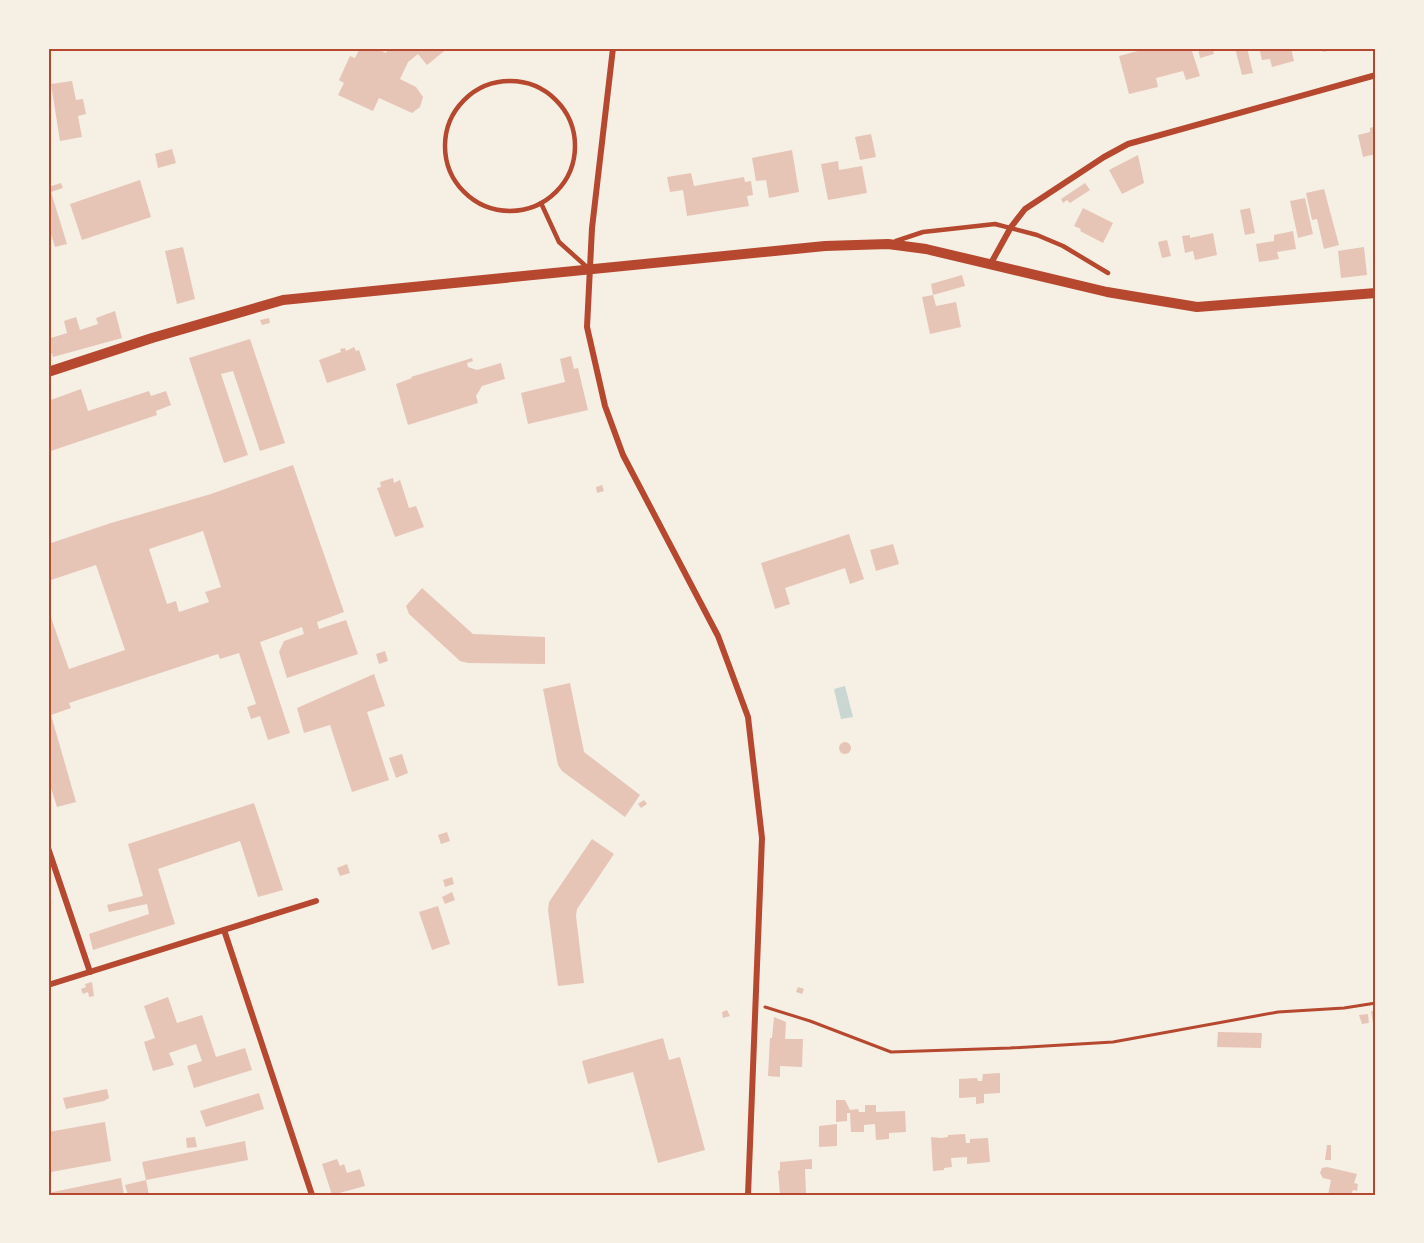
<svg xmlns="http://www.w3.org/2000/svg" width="1424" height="1243" font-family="'Space Grotesk',sans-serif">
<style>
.water{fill:#c9d6d2}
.building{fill:#e6c5b7;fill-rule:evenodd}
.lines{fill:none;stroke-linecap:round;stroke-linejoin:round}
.path{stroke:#b5482f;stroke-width:3}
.service{stroke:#b5482f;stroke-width:4.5}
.minor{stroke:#b5482f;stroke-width:6}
.tertiary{stroke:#b5482f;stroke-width:10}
.neatline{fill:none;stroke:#b5482f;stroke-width:2}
</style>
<rect width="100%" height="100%" fill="#f6efe4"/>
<polygon class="water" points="845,686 853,717 841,719 834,689"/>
<g class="building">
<polygon points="360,48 376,48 386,53 388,48 448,48 427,65 418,54 408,62 400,79 416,87 423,97 420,107 412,113 379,98 373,111 338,95 344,83 339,80 350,56 355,58"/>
<polygon points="1149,48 1191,48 1200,76 1186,80 1183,71 1156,78 1158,87 1129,94 1119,56"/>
<polygon points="1198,48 1213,49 1214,54 1200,58"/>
<polygon points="1235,48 1247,48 1253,73 1242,75"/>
<polygon points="1259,48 1291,48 1294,61 1272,67 1270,59 1262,60"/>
<polygon points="1322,48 1337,48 1337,49 1323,52"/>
<polygon points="72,81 76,100 83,99 86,114 78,116 82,137 60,141 51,84"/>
<polygon points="1376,126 1376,154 1363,157 1358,135 1370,132 1370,128"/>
<polygon points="871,134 876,157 860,160 855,137"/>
<polygon points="172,149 176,163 158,168 155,154"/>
<polygon points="792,150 799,192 769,198 766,180 756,181 752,158"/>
<polygon points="1138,155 1144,183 1122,194 1109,170"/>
<polygon points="838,161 839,170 862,166 867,193 828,200 821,164"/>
<polygon points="691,173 694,186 744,177 745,182 751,181 753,195 747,196 749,206 687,216 683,190 670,192 667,177"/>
<polygon points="140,180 151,217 82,240 70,204"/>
<polygon points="61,183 63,188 51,192 67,244 55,247 48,224 48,187"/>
<polygon points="1085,183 1090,190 1070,203 1067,200 1063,203 1061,199"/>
<polygon points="1324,189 1339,245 1324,249 1317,219 1312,220 1306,193"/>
<polygon points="1305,198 1313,234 1298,238 1290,201"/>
<polygon points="1083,208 1113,223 1103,243 1080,231 1081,229 1074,226"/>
<polygon points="1250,208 1255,233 1245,235 1240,210"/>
<polygon points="1293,231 1296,249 1277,252 1279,259 1259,262 1256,244 1274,241 1274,235"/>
<polygon points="1213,233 1217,255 1195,260 1193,251 1185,253 1182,236 1190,235 1190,238"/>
<polygon points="1167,240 1171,256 1162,258 1158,242"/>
<polygon points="183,247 195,299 177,304 165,251"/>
<polygon points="1364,247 1367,275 1341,278 1338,251"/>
<polygon points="962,275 965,286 933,295 931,284"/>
<polygon points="933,295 936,306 956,302 961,327 930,334 922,297"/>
<polygon points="115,311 122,338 53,357 52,353 48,354 48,339 67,333 64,321 76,317 80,330 98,324 96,318"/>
<polygon points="269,318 270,323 262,325 260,320"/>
<polygon points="250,339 285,443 260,451 233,371 221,374 248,455 224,463 189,358"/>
<polygon points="354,347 356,351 359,350 366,370 327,383 319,360 341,352 340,349 345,348 346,351"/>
<polygon points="571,356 574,369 578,368 588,410 528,424 521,393 565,382 560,359"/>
<polygon points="472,358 473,361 467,363 468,367 477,370 501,363 505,379 482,386 476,396 478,403 408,425 396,384 412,378 411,377"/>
<polygon points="81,389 88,411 149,391 151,396 166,391 171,405 156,411 157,415 48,452 48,401"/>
<path d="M293 465 344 612 317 622 319 629 346 620 358 654 287 678 279 652 284 641 304 634 302 627 260 642 290 733 268 740 260 716 251 719 247 707 256 704 239 653 220 659 218 654 69 703 71 708 51 715 76 802 57 807 51 788 48 789V609L69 669 125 650 96 565 48 581V544L111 523 211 494ZM203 531 221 587 205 592 209 602 179 612 176 601 167 604 149 549Z"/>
<polygon points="393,478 394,483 400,480 409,508 416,506 424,527 395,537 377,488 381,487 380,482"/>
<polygon points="602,485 604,491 597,493 596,487"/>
<polygon points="849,534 864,579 850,584 845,568 785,588 790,604 775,609 761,563"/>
<polygon points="893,544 899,564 876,571 870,550"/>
<polygon points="422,588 473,634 545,637 545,664 468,663 460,661 409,614 406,606"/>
<polygon points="385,651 388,661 379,664 376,654"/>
<polygon points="374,674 385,706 367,712 389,780 352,792 330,725 304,733 297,708"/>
<polygon points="570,683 584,752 640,795 625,817 562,771 558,765 543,689"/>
<circle cx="845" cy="748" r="6"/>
<polygon points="402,754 408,773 396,778 389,758"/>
<polygon points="644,800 647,804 641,808 638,804"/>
<polygon points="254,803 283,890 258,897 240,841 158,869 175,924 93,950 89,934 149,914 147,904 109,912 107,905 143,896 128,844"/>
<polygon points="447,832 450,841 441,844 438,835"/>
<polygon points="592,839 614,854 577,909 576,916 584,983 558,986 548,910 549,902"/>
<polygon points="347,864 350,873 340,876 337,868"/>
<polygon points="452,877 454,884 445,887 443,880"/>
<polygon points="452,892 455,900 445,904 442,897"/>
<polygon points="438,906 450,944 432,950 419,912"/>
<polygon points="92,982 94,996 89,997 88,992 83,994 81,989 86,987 85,984"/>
<polygon points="798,987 804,989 802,994 796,992"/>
<polygon points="168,997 177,1023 202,1015 216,1057 245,1048 252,1070 194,1088 187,1066 202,1061 196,1044 169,1053 174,1065 153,1071 144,1042 155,1038 144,1006"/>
<polygon points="727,1010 730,1016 723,1018 722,1012"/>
<polygon points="1371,1011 1376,1011 1376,1037 1375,1037"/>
<polygon points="1368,1014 1369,1023 1362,1024 1359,1015"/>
<polygon points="774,1017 786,1022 785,1039 803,1039 802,1067 780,1066 780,1077 768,1076 770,1038 772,1038"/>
<polygon points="1218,1032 1262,1033 1261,1048 1217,1047"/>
<polygon points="663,1038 669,1060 680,1057 705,1150 658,1163 633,1072 588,1084 582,1061"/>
<polygon points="1000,1073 1000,1093 984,1094 984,1103 976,1104 976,1097 959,1098 959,1079 977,1078 978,1081 982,1081 983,1074"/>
<polygon points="107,1089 109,1098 104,1101 66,1109 63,1098"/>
<polygon points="259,1093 264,1109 206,1127 200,1111"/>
<polygon points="836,1100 845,1100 850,1110 858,1109 859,1112 865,1112 865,1105 876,1105 876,1112 905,1111 906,1132 889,1133 889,1139 876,1140 875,1124 864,1125 864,1132 851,1132 850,1113 847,1113 847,1121 836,1122"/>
<polygon points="105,1122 111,1161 51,1172 48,1155 48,1132"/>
<polygon points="837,1124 837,1146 819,1147 819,1126"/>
<polygon points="965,1134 966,1143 970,1143 970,1139 988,1138 990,1162 967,1164 967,1157 951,1158 952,1167 944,1168 944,1170 933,1171 931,1137 941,1138 948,1137 948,1135"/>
<polygon points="195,1137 197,1147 187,1148 186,1138"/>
<polygon points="245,1141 248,1160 146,1180 149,1195 128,1195 125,1185 146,1180 142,1162"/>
<polygon points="1327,1145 1331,1145 1331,1160 1325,1160"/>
<polygon points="337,1159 340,1166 344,1164 347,1173 360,1169 365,1186 332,1195 322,1164"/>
<polygon points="812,1159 812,1169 805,1169 806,1193 780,1195 778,1171 780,1170 780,1162"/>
<polygon points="1327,1167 1357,1174 1354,1183 1358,1184 1357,1191 1353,1190 1351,1195 1328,1195 1331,1180 1323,1178 1320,1173 1322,1168"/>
<polygon points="121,1178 124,1195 48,1195 48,1193"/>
</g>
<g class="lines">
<polyline class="path" points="765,1007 810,1021 891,1052 1010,1048 1113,1042 1278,1012 1344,1008 1376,1003"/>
<g class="service">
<circle cx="510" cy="146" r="65"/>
<polyline points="541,203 559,242 588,268"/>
<polyline points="896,241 923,232 995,224 1037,235 1063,246 1108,273"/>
</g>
<g class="minor">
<polyline points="613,48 592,228 587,327 605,406 623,455 718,636 748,717 762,838 748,1195"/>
<polyline points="990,265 1011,227 1025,209 1104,157 1128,144 1376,75"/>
<polyline points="48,848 90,972"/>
<polyline points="224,930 312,1195"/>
<polyline points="48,985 316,901"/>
</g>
<polyline class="tertiary" points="48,372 152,338 283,300 825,246 888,244 926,249 1107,292 1197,307 1376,293"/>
</g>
<rect width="1424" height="1243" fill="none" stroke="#f6efe4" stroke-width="99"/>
<rect x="50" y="50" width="1324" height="1144" class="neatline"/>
</svg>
